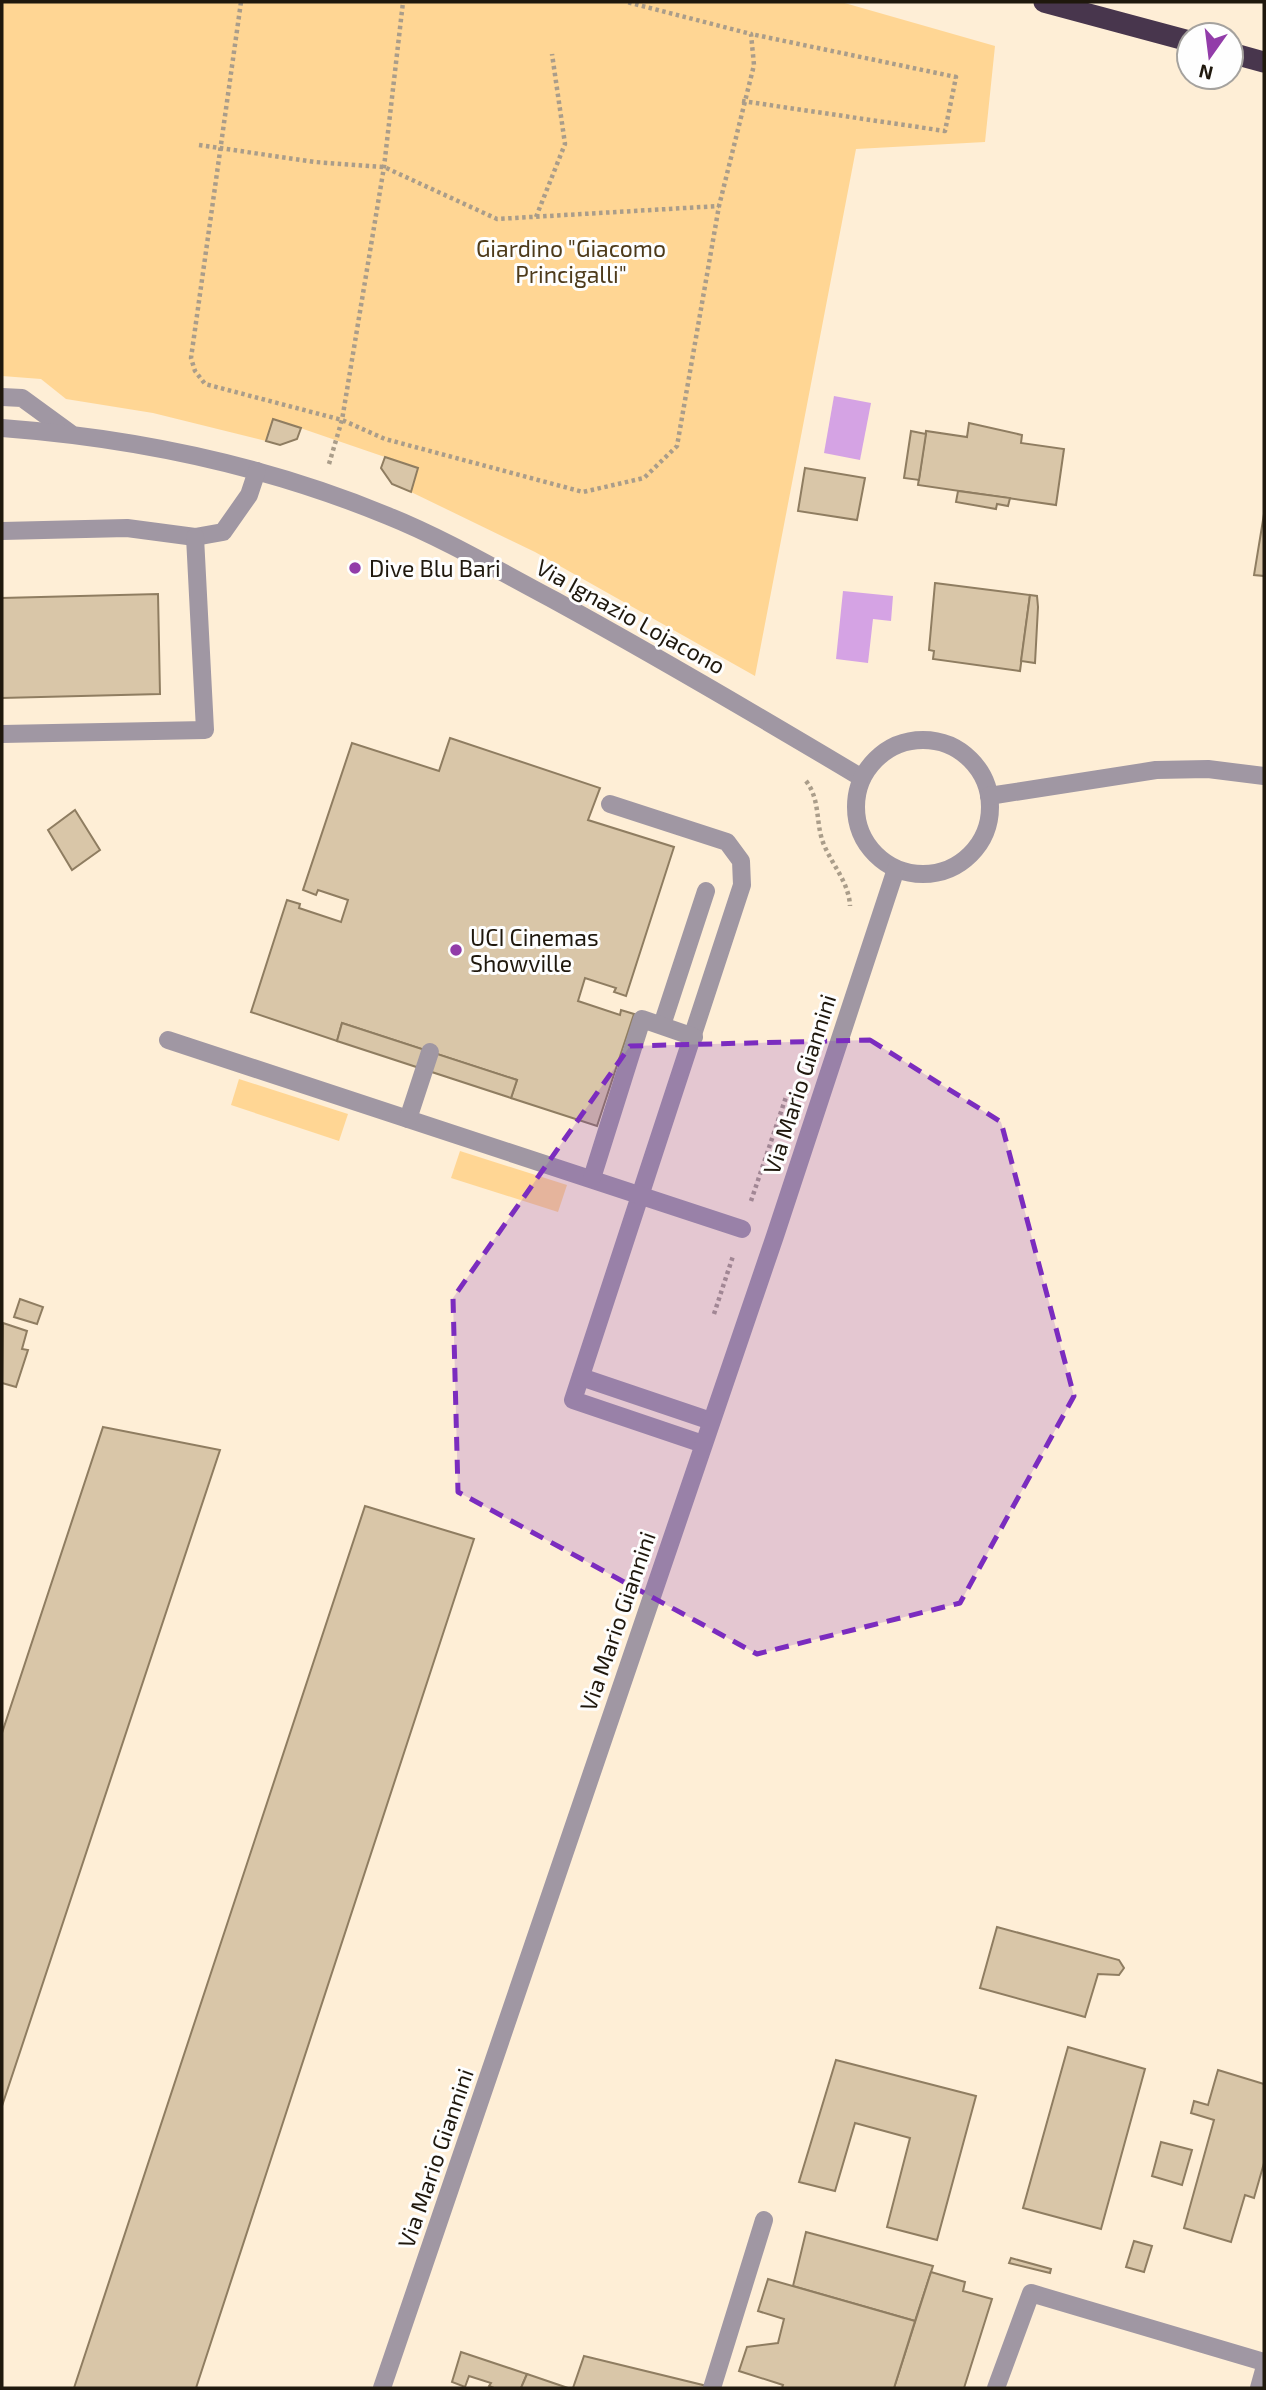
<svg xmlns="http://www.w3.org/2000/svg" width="1266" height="2390" font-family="'Exo 2',sans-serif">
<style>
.green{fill:#ffd694}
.water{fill:#d5a3e4}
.building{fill:#d9c6a8;stroke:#8f7d61;stroke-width:2}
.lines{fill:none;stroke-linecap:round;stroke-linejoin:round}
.path{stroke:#aa9d8a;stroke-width:4.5;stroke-dasharray:3.5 3.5;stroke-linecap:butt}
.minor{stroke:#a097a3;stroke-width:18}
.highway{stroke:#48364d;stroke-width:21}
.marked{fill:#7b2cbf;fill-opacity:0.2;stroke:#7b2cbf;stroke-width:5;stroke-dasharray:14 9;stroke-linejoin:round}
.poi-dot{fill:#923ca9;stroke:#fefefe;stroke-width:2.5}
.labels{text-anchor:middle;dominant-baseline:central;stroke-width:6;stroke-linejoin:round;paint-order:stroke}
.park-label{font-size:23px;fill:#4e3b1b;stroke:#fefefe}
.poi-label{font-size:23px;fill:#1f180d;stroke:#fefefe;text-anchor:start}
.street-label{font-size:23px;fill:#1f180d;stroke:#fefefe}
</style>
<rect width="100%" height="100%" fill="#feeed6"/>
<g class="green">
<polygon points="2,2 841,2 995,46 985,142 856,149 755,676 535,552 411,492 417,468 274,419 266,441 153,413 66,399 41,379 2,376"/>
<polygon points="239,1079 348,1114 339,1141 231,1105"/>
<polygon points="460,1151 567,1185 558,1212 451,1178"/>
</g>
<g class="water">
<polygon points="834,396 871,403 860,460 824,453"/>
<polygon points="843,591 893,596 891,621 873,619 868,663 836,659"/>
</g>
<g class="building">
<polygon points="273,419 301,428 297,439 280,445 266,441"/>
<polygon points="969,423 1022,435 1021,443 1064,449 1056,505 918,485 926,431 967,437"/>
<polygon points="911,431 926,434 919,480 904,478"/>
<polygon points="385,457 418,468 411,492 392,484 381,468"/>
<polygon points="805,468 865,478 857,520 798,511"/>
<polygon points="958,491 1010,498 1008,506 997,504 996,509 956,502"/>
<polygon points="1264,514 1264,585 1264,576 1254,575"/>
<polygon points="935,583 1030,595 1020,671 933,659 934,651 929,650"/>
<polygon points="158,594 160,694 2,698 2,598"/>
<polygon points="1030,595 1037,596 1038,607 1035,663 1021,661"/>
<polygon points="450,738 600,788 588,820 674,847 626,996 614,992 616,988 585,978 578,1001 620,1015 621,1010 634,1014 597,1126 511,1098 517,1080 342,1023 337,1041 251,1012 287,900 300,904 299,908 341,922 348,900 318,890 316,895 303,890 352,743 439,771"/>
<polygon points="75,810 100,850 72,870 48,830"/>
<polygon points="342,1023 517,1080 511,1098 337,1041"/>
<polygon points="20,1299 43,1307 37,1324 14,1317"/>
<polygon points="3,1323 27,1331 22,1349 28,1350 16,1387 2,1383"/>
<polygon points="103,1427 220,1450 2,2106 2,1733"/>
<polygon points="365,1506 474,1539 196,2388 74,2388"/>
<polygon points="997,1927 1119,1960 1124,1968 1119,1975 1098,1974 1085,2017 980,1988"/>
<polygon points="1068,2047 1145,2069 1101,2229 1023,2208"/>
<polygon points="836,2060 976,2096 937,2240 887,2227 910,2138 855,2123 835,2191 799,2182"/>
<polygon points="1218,2070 1264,2084 1264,2163 1254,2198 1245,2195 1231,2242 1184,2228 1214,2120 1191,2113 1194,2101 1208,2105"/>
<polygon points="1161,2142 1192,2150 1182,2185 1152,2176"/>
<polygon points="806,2232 933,2266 915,2321 793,2286"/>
<polygon points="1134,2241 1152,2246 1144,2272 1126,2267"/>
<polygon points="1011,2258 1051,2269 1050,2273 1009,2263"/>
<polygon points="931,2272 965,2282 963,2291 992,2299 964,2388 894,2388"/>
<polygon points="768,2279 915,2321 894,2388 782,2388 783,2385 739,2371 747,2347 778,2343 784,2319 758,2311"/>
<polygon points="461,2352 527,2374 521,2388 494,2388 489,2386 491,2383 469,2376 465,2387 452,2382"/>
<polygon points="584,2356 707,2386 706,2388 573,2388"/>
<polygon points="527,2374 568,2388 521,2388"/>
</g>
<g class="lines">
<g class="path">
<polyline points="241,2 191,358 195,371 205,384 342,420 385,439 583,492 644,478 677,446 719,206 754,65 751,34 627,2"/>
<polyline points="742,101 945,131 956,77 751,34"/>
<polyline points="199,145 315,162 384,167 497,219 719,206"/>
<polyline points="536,217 565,144 552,54"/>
<polyline points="329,464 342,420 384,167 403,2"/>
<path d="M806 781C821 800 815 824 824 845 833 866 849 883 850 906"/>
<polyline points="751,1201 786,1097"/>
<polyline points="714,1314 733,1256"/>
</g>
<g class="minor">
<polyline points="2,397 22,398 70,433"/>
<path d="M2 428C134 438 265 465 388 516 445 539 499 571 554 600 658 657 760 717 862 778"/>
<polyline points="2,531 127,528 195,537 223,532 249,495 257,471"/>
<polyline points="2,734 205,730 195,537"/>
<circle cx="923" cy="807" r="67"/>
<polyline points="989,796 1156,770 1208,769 1264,776"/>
<polyline points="610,804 727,842 741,861 742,885 573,1400 703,1444"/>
<polyline points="662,1025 706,891"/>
<polyline points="168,1040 742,1229"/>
<polyline points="408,1119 430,1052"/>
<polyline points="592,1178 642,1019 694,1037"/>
<polyline points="581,1377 711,1421"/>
<polyline points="382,2388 775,1236 896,869"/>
<polyline points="712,2388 764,2220"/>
<polyline points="996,2388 1031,2293 1264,2362"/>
<polyline points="1259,2388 1264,2370"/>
</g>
<g class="highway">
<polyline points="1044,2 1189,41"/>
<polyline points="1231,53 1264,62"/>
</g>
</g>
<path class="marked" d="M870 1040 1001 1122 1074 1396 960 1603 757 1654 458 1492 453 1298 630 1046Z"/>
<g class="poi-dot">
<circle cx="355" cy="568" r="7"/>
<circle cx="456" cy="950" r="7"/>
</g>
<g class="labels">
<g class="park-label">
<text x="571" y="248">Giardino "Giacomo<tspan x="571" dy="26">Princigalli"</tspan></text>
</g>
<g class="poi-label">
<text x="369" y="568">Dive Blu Bari</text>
<text x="470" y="937">UCI Cinemas<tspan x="470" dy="26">Showville</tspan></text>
</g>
<g class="street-label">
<text transform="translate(631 616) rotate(29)">Via Ignazio Lojacono</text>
<text transform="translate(799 1084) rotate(-72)">Via Mario Giannini</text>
<text transform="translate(617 1621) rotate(-71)">Via Mario Giannini</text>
<text transform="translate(435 2158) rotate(-71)">Via Mario Giannini</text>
</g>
</g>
<rect width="1266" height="2390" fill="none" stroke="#1f180d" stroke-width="7"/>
<g transform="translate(1210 56) rotate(194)"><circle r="33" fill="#fefefe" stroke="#a5a29e" stroke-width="2"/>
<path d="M0-5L12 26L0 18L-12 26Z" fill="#923ca9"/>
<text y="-10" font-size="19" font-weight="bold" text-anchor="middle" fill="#1f180d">N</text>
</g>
</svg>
